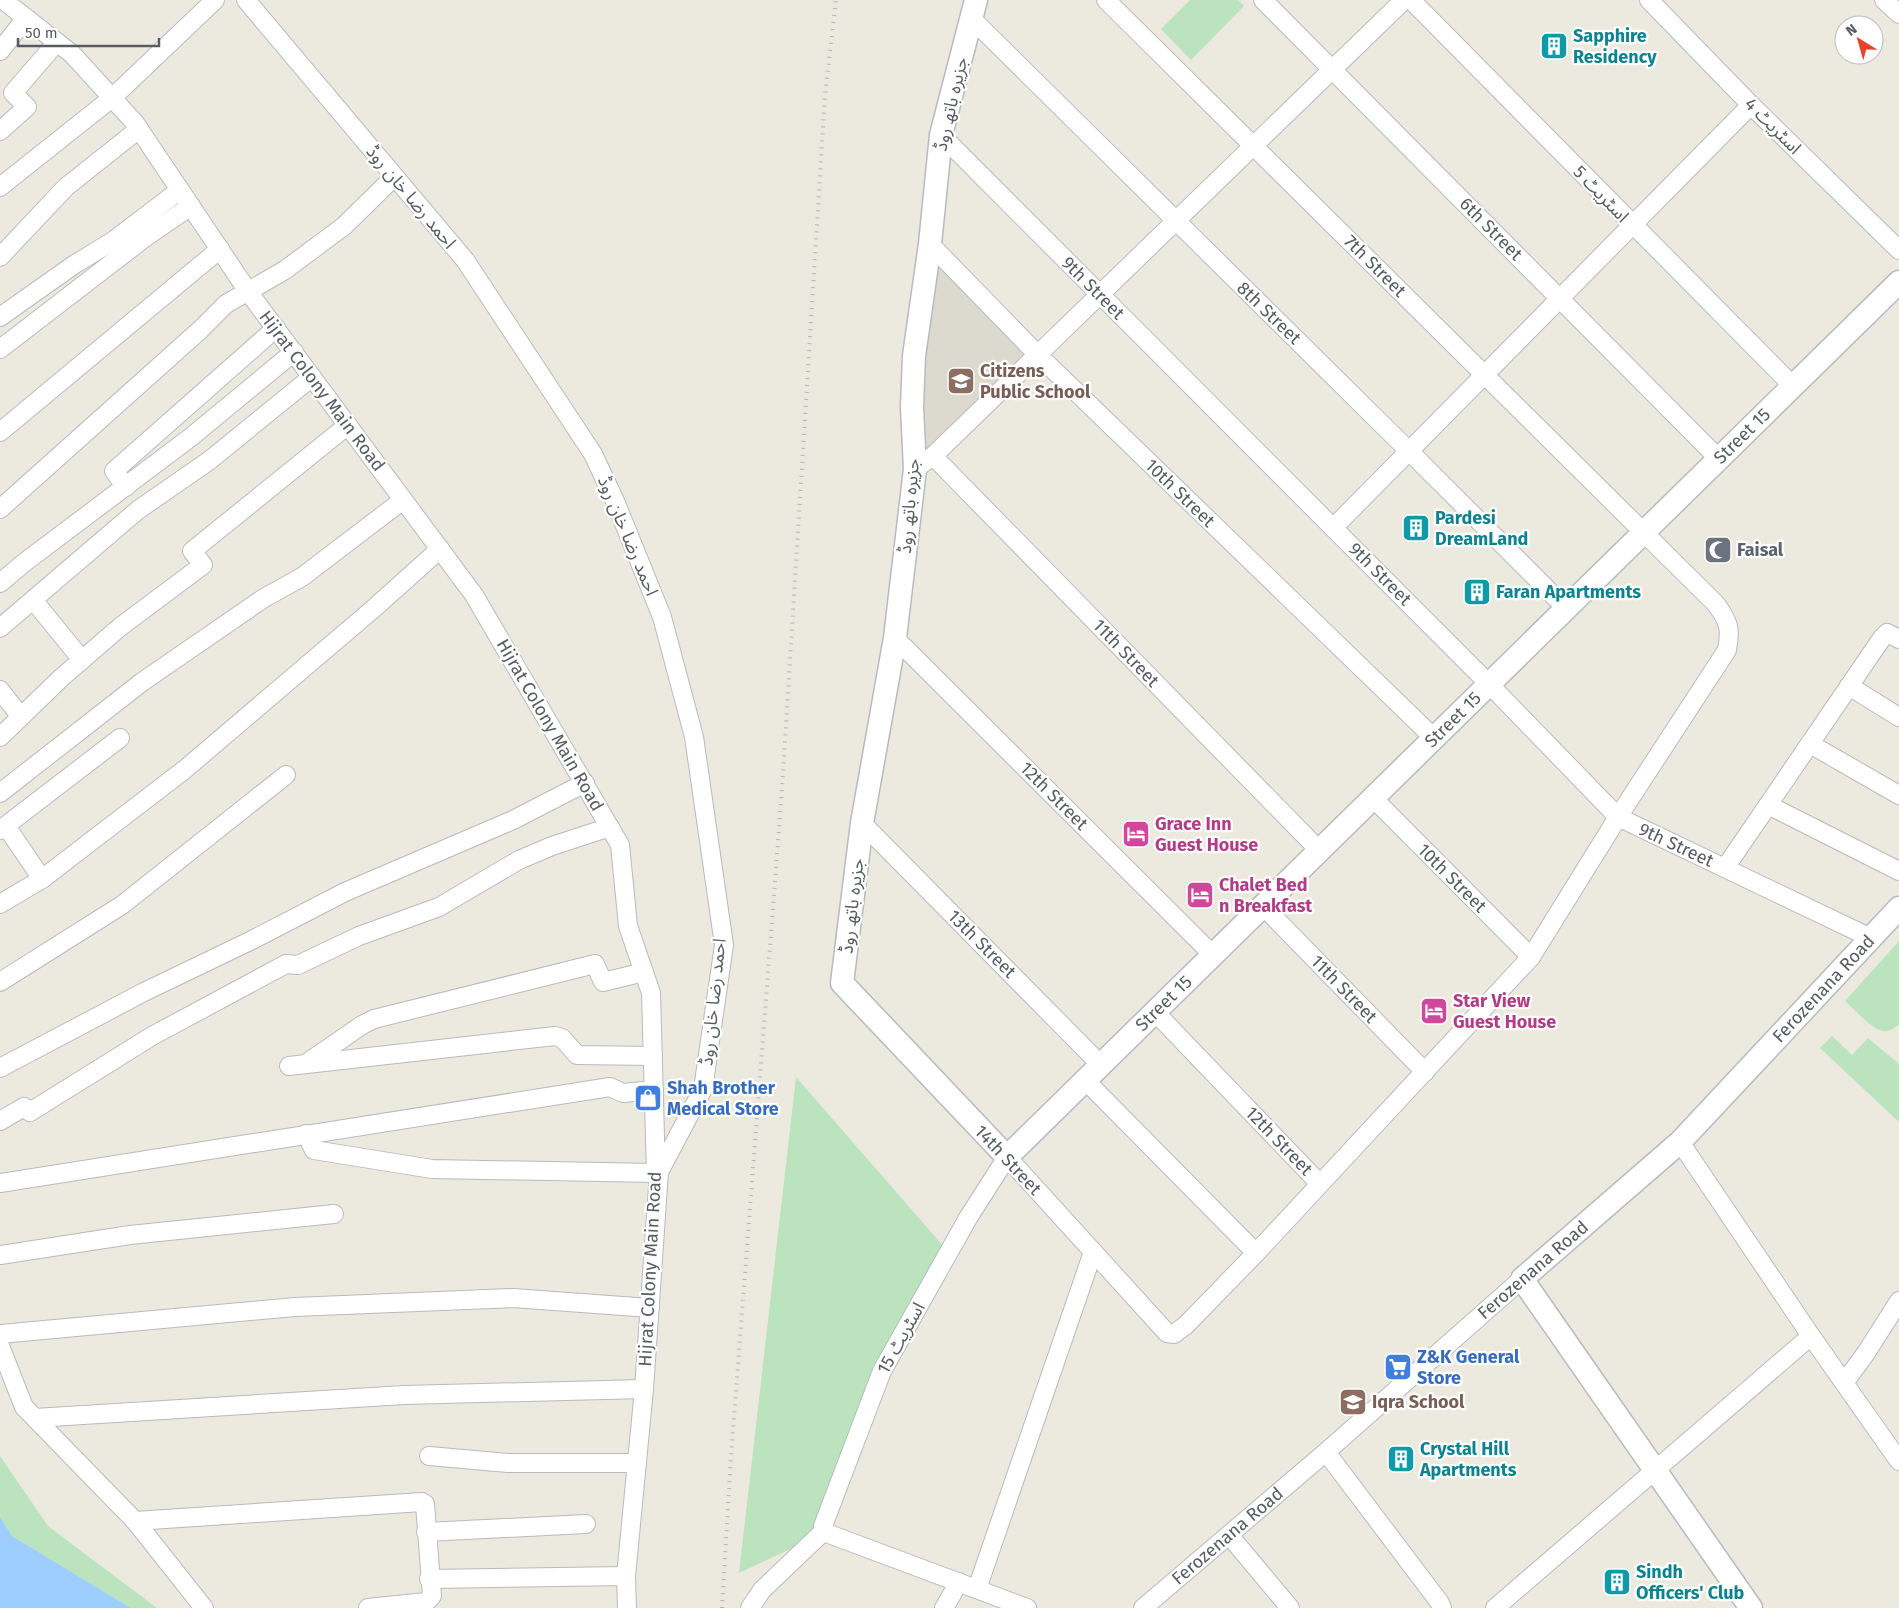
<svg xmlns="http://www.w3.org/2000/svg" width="1899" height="1608" font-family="'Fira Sans','Noto Sans Arabic',sans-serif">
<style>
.education{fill:#dcd9ce}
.green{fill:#bbe4be}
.water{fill:#9dcefe}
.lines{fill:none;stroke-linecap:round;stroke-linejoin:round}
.minor-casing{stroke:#b7babf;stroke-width:20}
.tertiary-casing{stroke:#b7babf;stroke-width:25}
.minor{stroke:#fff;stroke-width:18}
.tertiary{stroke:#fff;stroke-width:22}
.rail{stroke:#b3b4b4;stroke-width:4;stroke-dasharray:1 6;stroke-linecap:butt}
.labels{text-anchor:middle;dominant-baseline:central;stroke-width:4.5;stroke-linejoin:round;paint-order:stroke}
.culture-label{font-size:18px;font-weight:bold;fill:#0d838f;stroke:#fff;text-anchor:start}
.street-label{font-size:18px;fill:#585c61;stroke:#fff}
.education-label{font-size:18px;font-weight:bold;fill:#785e54;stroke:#fff;text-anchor:start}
.worship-label{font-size:18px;font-weight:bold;fill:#5b616d;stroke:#fff;text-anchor:start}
.hotel-label{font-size:18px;font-weight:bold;fill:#b23c85;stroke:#fff;text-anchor:start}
.shop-label{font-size:18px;font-weight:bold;fill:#366cbe;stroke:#fff;text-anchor:start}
</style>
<rect width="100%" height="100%" fill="#eceadf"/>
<polygon class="education" points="930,244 1037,354 915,469"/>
<g class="green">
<polygon points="1190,0 1238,0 1244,6 1191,60 1161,29"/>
<path d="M1899 941V1025C1894 1028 1889 1032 1884 1031 1873 1031 1853 1008 1845 1001Z"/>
<polygon points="1832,1036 1852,1055 1868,1038 1899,1064 1899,1122 1820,1048"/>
<polygon points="796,1077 945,1248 873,1366 857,1420 812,1539 739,1573"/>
<polygon points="0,1456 48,1526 157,1608 131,1608 12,1536 0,1517"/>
</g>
<polygon class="water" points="0,1517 12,1536 131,1608 0,1608"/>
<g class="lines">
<g class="minor-casing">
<g id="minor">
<polyline points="3,0 72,54 135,123 247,290 474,595 620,845 628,926 651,993 656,1173"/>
<polyline points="246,0 465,260 593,454 615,501 662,617 694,737 724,945 703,1089 659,1172 644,1389 626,1576 627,1608"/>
<polyline points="1263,0 1719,459"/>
<polyline points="1411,0 1793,386"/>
<polyline points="1649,0 1751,105 1899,250"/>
<polyline points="1884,0 1899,14"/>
<polyline points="971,18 1409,451 1566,608"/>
<polyline points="0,51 26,18"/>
<polyline points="0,131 27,107 13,93 57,42"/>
<polyline points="941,135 1489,684 1618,817 1871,938"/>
<polyline points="0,187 112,98 215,0"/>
<polyline points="930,244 1037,354 1434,738"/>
<polyline points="0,257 66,187 139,129"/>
<polyline points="0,317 75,264 113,241 180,190"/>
<polyline points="0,349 147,236 191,206"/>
<polyline points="0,432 220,249"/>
<polyline points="933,456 1319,850"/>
<polyline points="915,469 933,456 1404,0"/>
<polyline points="126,487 114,471 276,328"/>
<polyline points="0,509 200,330 226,304 285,270 344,226 394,177"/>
<polyline points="1333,528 1751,105"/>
<polyline points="0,583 25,562 191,437 294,352"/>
<polyline points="34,601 82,660"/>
<polyline points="0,628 138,510 210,460 312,377"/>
<polyline points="895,638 1213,955"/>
<polyline points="1849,686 1899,717"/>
<polyline points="0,690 21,717"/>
<polyline points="0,737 61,678 120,627 203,565 192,551 348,425"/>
<polyline points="1810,744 1899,795"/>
<polyline points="0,793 142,682 264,598 302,577 403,500"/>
<polyline points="1373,798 1531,957"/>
<polyline points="1768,805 1899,871"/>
<polyline points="862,823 1101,1065"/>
<polyline points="6,826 42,879"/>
<polyline points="0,830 120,738"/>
<polyline points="1725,868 1882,638 1887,633 1899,639"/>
<polyline points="0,904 42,879 184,770 372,610 440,549"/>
<polyline points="1263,906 1425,1072"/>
<polyline points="0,982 122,905 286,775"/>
<polyline points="1155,1012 1320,1184"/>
<polyline points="307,1063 362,1025 374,1019 591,965 595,964 603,982 644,972"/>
<polyline points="289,1066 555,1036 562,1038 577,1055 653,1056"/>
<polyline points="0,1068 142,993 252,940 345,892 513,820 585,783"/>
<polyline points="1085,1080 1256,1253"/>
<polyline points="0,1121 24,1107 30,1112 152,1036 286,964 298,965 359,936 439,907 519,860 552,846 610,827"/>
<polyline points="306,1134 314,1150 432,1169 655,1173"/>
<polyline points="1680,1142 1811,1336 1899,1461"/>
<polyline points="0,1183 610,1087 623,1093 654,1090"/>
<polyline points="0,1255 130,1235 334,1214"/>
<polyline points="0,1334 295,1307 513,1298 650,1308"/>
<polyline points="0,1346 24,1407 135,1521 204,1608"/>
<polyline points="1844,1383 1866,1353 1899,1301"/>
<polyline points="35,1418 404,1395 644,1389"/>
<polyline points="1326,1452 1440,1603 1442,1608"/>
<polyline points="429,1456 508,1463 637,1463"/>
<polyline points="135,1521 422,1502 425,1504 432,1596 426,1602 368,1608"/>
<path d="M825 1530 823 1526 882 1371 968 1218 1007 1157 1167 1333 1174 1334 1186 1325 1256 1253 1531 957 1618 817 1727 650C1731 628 1729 622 1716 604L1106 0"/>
<polyline points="825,1530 829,1534 1027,1608"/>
<polyline points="426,1532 586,1524"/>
<polyline points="1229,1535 1290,1608"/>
<polyline points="429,1579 626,1576"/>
<polyline points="977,1589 1093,1252"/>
<polyline points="750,1608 762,1590 825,1530"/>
<polyline points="944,1608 959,1582"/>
<path id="s1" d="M1143 1608 1326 1452 1522 1279"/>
<polyline points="1495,1608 1811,1336"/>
</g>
</g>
<g class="tertiary-casing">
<g id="tertiary">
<path id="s2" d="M976 0 941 135 930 244 914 356 912 407 915 469 895 638 862 823 842 983 1007 1157 1899 282"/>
<path id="s3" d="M1751 1608 1522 1279 1680 1142 1899 908"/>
</g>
</g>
<use href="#minor" class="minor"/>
<use href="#tertiary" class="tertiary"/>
<polyline class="rail" points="722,1608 731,1456 782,790 825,95 836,0"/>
</g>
<defs>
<g id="building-square" transform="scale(1.4375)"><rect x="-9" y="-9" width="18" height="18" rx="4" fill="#0f9aa8" stroke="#fff"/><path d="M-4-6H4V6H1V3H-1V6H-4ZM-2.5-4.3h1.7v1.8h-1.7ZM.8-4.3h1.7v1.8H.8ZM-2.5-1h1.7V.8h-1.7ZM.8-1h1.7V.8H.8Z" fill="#fff"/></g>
<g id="school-square" transform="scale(1.4375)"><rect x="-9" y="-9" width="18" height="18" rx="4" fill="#8d6e63" stroke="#fff"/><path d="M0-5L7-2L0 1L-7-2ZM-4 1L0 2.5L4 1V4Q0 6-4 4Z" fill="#fff"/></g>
<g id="mosque-square" transform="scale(1.4375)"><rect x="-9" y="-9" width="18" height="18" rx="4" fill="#6b7280" stroke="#fff"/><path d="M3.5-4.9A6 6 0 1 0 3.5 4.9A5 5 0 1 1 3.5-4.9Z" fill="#fff"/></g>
<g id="hotel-square" transform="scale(1.4375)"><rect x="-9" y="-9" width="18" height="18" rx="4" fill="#d1479c" stroke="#fff"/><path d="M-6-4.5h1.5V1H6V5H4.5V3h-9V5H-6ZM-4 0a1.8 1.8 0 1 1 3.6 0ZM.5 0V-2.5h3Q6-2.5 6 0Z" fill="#fff"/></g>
<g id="shop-square" transform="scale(1.4375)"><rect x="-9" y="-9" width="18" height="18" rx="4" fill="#3f7fe0" stroke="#fff"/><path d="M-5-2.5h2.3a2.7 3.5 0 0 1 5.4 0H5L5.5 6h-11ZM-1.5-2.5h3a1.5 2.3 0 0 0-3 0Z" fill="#fff"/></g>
<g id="supermarket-square" transform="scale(1.4375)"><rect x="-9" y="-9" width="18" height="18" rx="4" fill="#3f7fe0" stroke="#fff"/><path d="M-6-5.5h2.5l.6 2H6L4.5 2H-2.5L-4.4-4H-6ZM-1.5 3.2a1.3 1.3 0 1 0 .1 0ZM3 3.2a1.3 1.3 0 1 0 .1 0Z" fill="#fff"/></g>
</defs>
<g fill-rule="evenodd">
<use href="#building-square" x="1554" y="46"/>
<use href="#school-square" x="961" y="381"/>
<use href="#building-square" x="1416" y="528"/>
<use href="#mosque-square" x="1718" y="550"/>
<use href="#building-square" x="1477" y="592"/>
<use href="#hotel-square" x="1136" y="834"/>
<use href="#hotel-square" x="1200" y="895"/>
<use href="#hotel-square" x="1434" y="1011"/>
<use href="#shop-square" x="648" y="1098"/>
<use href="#supermarket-square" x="1398" y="1367"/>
<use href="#school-square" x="1353" y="1402"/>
<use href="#building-square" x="1401" y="1459"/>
<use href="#building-square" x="1617" y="1582"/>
</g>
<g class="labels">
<g class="culture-label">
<text x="1573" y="36">Sapphire<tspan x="1573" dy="21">Residency</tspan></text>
<text x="1435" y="518">Pardesi<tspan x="1435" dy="21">DreamLand</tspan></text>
<text x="1496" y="592">Faran Apartments</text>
<text x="1420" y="1449">Crystal Hill<tspan x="1420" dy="21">Apartments</tspan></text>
<text x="1636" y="1572">Sindh<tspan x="1636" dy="21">Officers' Club</tspan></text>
</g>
<g class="street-label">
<text transform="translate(951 104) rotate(-77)">جزیرہ باتھ روڈ</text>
<text transform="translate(1773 126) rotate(45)">اسٹریٹ 4</text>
<text transform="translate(1601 194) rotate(46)">اسٹریٹ 5</text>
<text transform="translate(411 197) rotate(50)">احمد رضا خان روڈ</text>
<text transform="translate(1491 229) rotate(45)">6th Street</text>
<text transform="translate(1375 266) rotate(45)">7th Street</text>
<text transform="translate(1093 288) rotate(45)">9th Street</text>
<text transform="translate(1269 313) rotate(44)">8th Street</text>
<text transform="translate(322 391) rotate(53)">Hijrat Colony Main Road</text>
<text stroke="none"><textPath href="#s2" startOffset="2264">Street 15</textPath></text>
<text transform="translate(1180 493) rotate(44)">10th Street</text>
<text transform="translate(909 506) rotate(-85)">جزیرہ باتھ روڈ</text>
<text transform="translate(628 536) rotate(67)">احمد رضا خان روڈ</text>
<text transform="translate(1380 574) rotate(45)">9th Street</text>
<text transform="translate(1126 653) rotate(46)">11th Street</text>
<text stroke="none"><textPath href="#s2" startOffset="1859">Street 15</textPath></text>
<text transform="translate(550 725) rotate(60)">Hijrat Colony Main Road</text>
<text transform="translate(1054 796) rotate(45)">12th Street</text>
<text transform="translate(1676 845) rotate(25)">9th Street</text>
<text transform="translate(1452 878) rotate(45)">10th Street</text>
<text transform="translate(852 906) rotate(-83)">جزیرہ باتھ روڈ</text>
<text transform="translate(982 944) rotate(45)">13th Street</text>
<text transform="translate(1344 989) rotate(46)">11th Street</text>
<text stroke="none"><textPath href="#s3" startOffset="820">Ferozenana Road</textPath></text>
<text transform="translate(713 1002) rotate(-84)">احمد رضا خان روڈ</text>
<text stroke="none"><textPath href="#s2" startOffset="1454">Street 15</textPath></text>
<text transform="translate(1279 1141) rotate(46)">12th Street</text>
<text transform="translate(1008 1160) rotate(47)">14th Street</text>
<text transform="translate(650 1269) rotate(-87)">Hijrat Colony Main Road</text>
<text transform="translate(1533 1270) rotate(-41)">Ferozenana Road</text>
<text transform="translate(901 1338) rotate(-61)">اسٹریٹ 15</text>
<text stroke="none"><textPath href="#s1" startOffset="111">Ferozenana Road</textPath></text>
</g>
<g class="education-label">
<text x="980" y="371">Citizens<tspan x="980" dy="21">Public School</tspan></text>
<text x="1372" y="1402">Iqra School</text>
</g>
<g class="worship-label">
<text x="1737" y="550">Faisal</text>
</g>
<g class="hotel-label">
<text x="1155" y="824">Grace Inn<tspan x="1155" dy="21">Guest House</tspan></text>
<text x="1219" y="885">Chalet Bed<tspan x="1219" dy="21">n Breakfast</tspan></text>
<text x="1453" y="1001">Star View<tspan x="1453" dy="21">Guest House</tspan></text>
</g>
<g class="shop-label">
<text x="667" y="1088">Shah Brother<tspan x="667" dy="21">Medical Store</tspan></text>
<text x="1417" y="1357">Z&amp;K General<tspan x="1417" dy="21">Store</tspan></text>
</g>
</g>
<g transform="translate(1859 40) rotate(323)"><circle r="24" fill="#ffffff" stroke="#bcbec0"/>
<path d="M0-4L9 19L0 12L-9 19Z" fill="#e8432a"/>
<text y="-8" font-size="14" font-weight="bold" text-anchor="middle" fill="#585c61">N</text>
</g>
<path d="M18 38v8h141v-8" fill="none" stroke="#585c61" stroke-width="2.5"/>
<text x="25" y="38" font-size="15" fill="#585c61" stroke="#ffffff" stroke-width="4" paint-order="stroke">50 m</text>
</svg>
